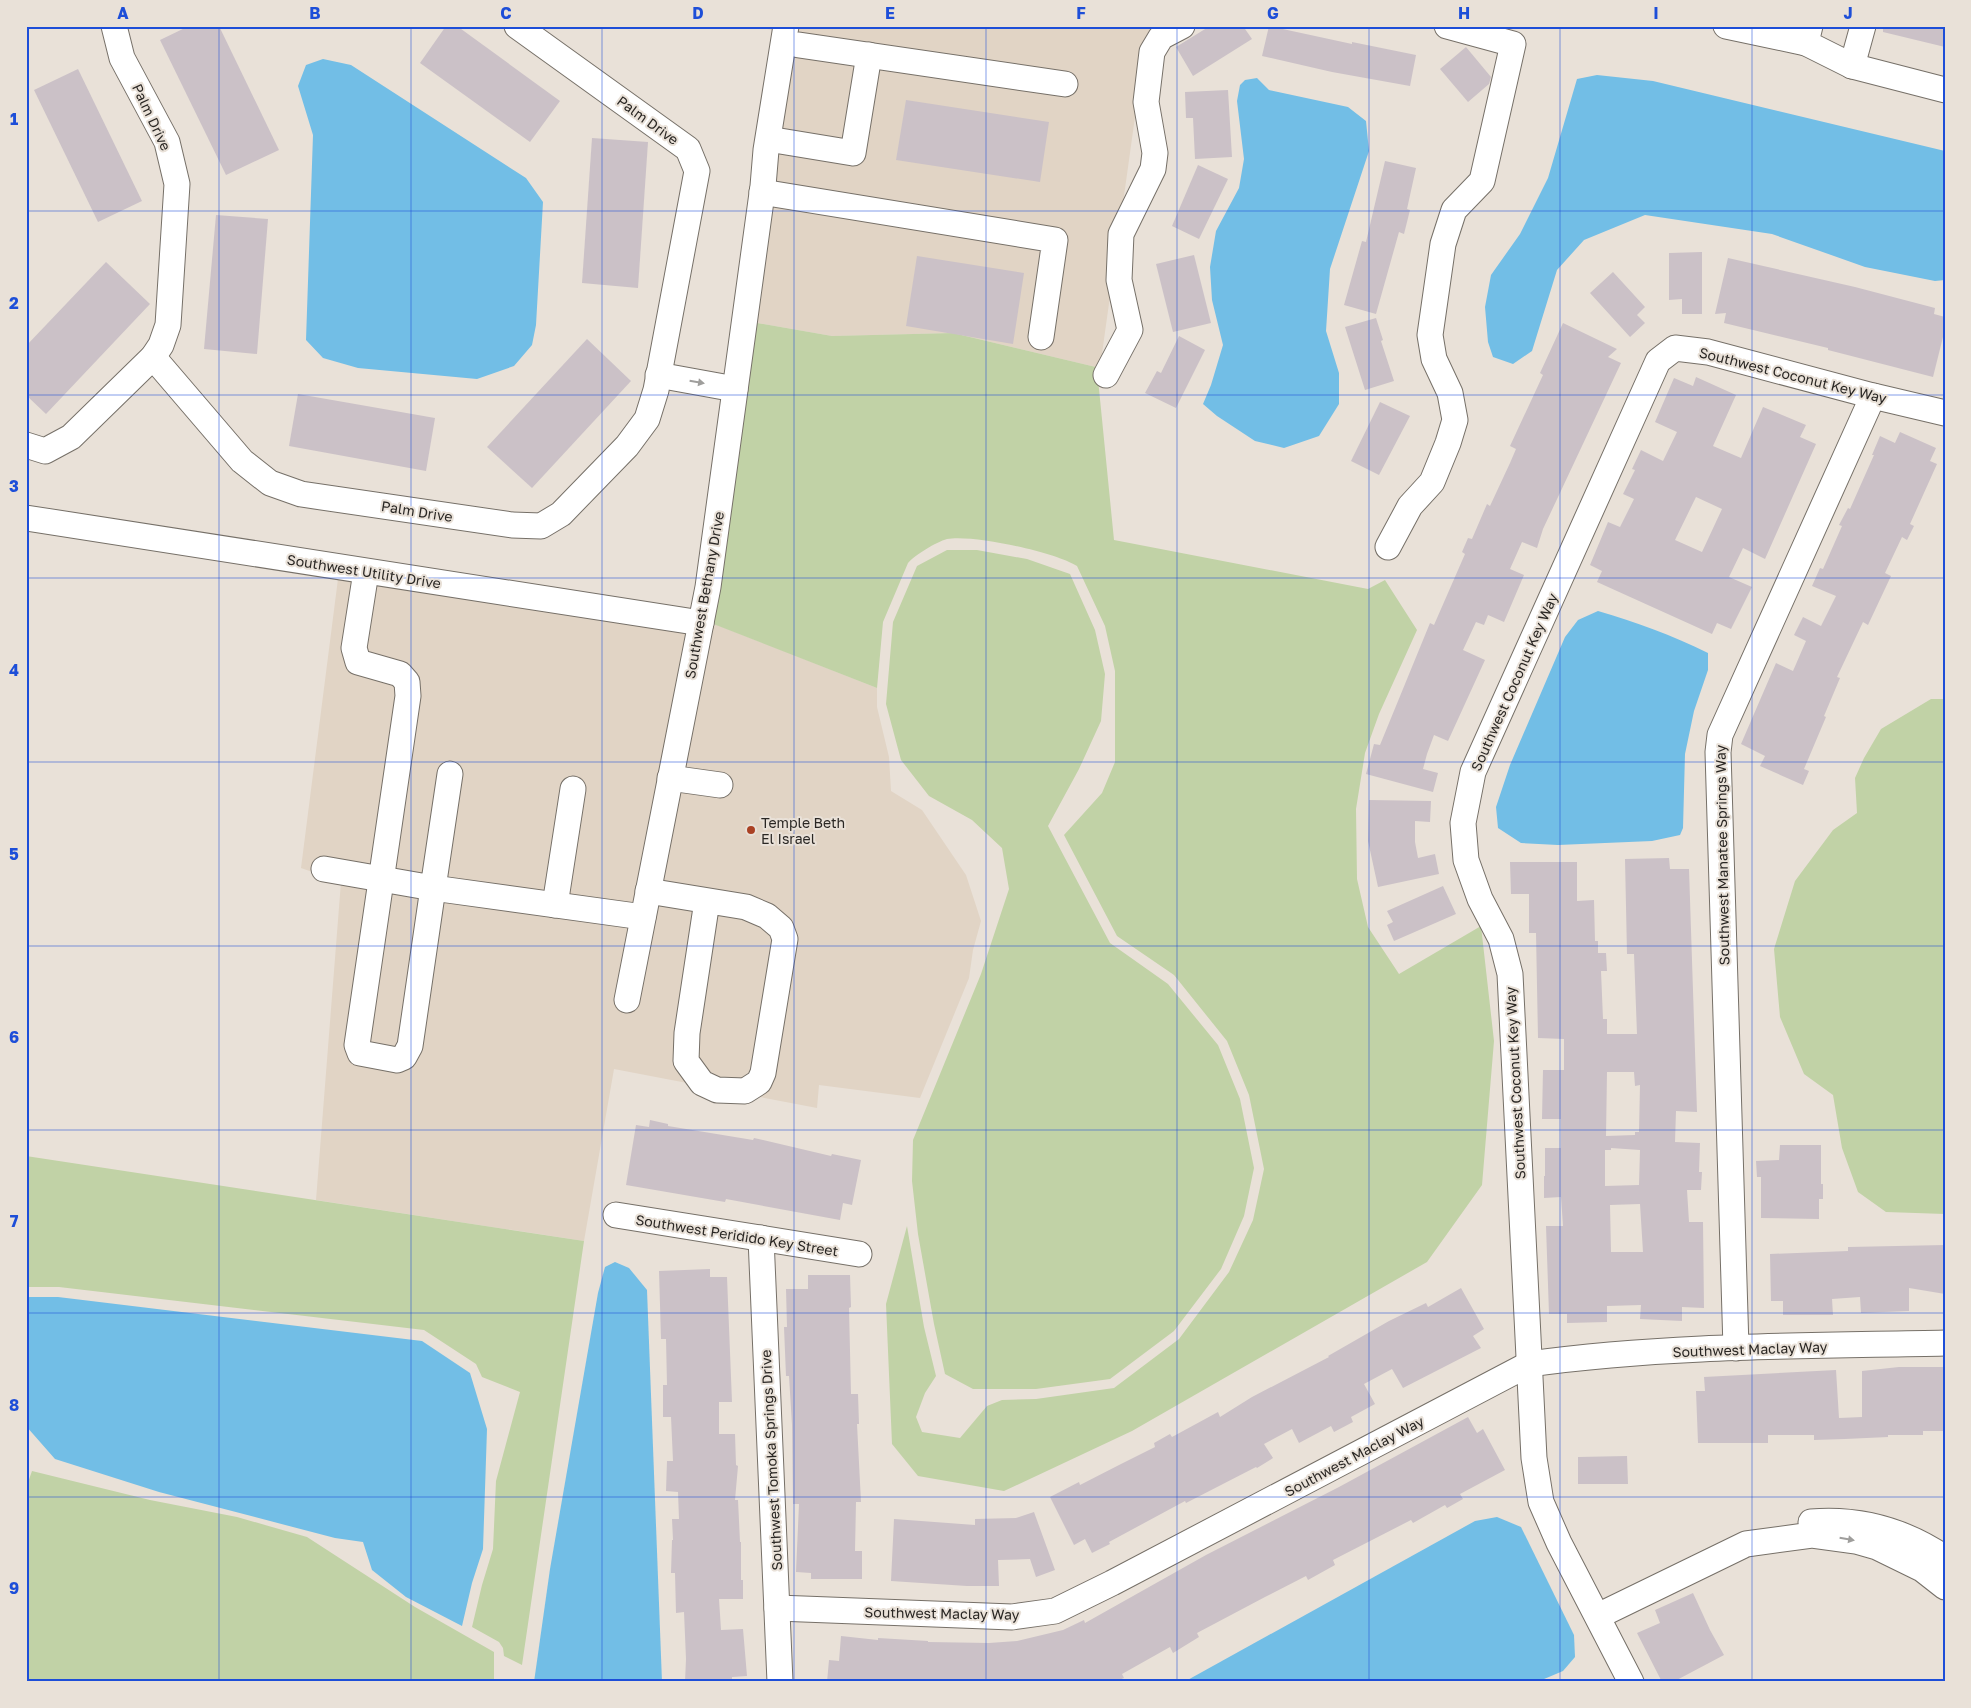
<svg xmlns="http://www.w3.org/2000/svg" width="1971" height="1708" font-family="'Golos Text',sans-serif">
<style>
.built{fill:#e1d4c5}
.green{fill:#c1d2a6}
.water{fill:#72bee6}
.building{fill:#cbc1c7;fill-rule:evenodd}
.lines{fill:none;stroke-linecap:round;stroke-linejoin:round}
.minor-casing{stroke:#767068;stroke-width:27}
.minor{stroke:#fff;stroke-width:25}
.oneway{fill:#9f9e9c}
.grid{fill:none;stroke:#1d4ed8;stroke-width:1;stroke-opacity:0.55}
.poi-dot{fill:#aa4123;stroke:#e9e1d8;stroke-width:2}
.labels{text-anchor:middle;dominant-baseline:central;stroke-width:4;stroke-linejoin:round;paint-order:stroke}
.street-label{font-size:14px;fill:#2a2724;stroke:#e9e1d8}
.poi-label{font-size:14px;fill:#2a2724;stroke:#e9e1d8;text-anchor:start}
.neatline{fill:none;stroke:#1d4ed8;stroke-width:2}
.grid-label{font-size:16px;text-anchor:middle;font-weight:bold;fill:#1d4ed8}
</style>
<rect width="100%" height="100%" fill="#e9e1d8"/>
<g class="built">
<polygon points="747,26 1192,26 1141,74 1100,368 953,333 832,336 746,321 798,34"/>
<polygon points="339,571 682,611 877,688 877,707 889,757 891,791 922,810 966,875 981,921 973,950 969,978 920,1098 819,1085 817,1108 614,1069 584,1241 316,1200 341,882 301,868"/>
</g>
<g class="green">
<path d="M746 321 832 336 953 333 1100 368 1098 379 1114 540 1368 589 1385 580 1417 630 1379 714 1365 753 1356 809 1357 879 1368 927 1399 974 1481 926 1494 1041 1482 1185 1427 1262 1132 1431 1004 1491 918 1476 892 1444 886 1304 907 1226 924 1327 936 1376 925 1393 916 1417 922 1432 960 1438 987 1406 1002 1400 1036 1399 1114 1388 1179 1339 1229 1272 1253 1220 1264 1169 1249 1095 1227 1041 1174 975 1117 936 1064 835 1102 793 1115 762V671L1105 626 1077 566C1055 552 972 534 947 539 936 542 915 555 908 563L883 622 877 688 693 616Z"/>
<polygon points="947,550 977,550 1027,559 1070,574 1095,630 1105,674 1101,721 1079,769 1048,826 1110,943 1168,984 1218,1045 1240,1099 1254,1168 1244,1216 1221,1269 1174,1331 1110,1379 1036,1389 973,1389 945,1374 934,1324 918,1234 912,1181 913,1140 981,974 1009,889 1002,848 972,820 929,796 901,760 886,704 893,622 917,566"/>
<polygon points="1931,699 1945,699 1945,1214 1886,1212 1858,1192 1842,1148 1833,1095 1804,1074 1780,1017 1774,949 1795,881 1833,830 1857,813 1855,778 1864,758 1881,729"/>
<polygon points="26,1156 584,1241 522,1665 504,1656 503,1648 499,1642 472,1627 482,1585 493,1549 496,1481 520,1392 482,1377 476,1364 424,1330 59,1287 26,1287"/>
<polygon points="32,1471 150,1500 237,1517 307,1537 415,1607 494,1652 494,1682 26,1682 26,1488"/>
</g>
<g class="water">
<polygon points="323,59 351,65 526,178 543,202 536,325 532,345 514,366 477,379 358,368 323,358 306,340 313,135 298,86 306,65"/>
<polygon points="1597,75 1653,81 1945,151 1945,280 1935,281 1865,267 1772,234 1645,215 1584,240 1557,270 1532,351 1513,364 1493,357 1488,342 1485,307 1491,275 1520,234 1548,178 1577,79"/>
<polygon points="1257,78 1269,90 1348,107 1366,121 1369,151 1330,269 1326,331 1339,373 1339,404 1319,436 1284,448 1255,441 1217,416 1203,404 1211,385 1223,345 1212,300 1210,267 1216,231 1239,188 1244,159 1237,101 1240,85 1245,80"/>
<path d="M1598 611C1636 622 1672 635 1708 653V670L1694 711 1685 754 1683 828 1680 835 1652 841 1558 845 1521 843 1498 828 1496 807 1510 765 1565 637 1578 620Z"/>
<polygon points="615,1262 629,1268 647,1290 662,1682 534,1682 550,1569 598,1293 605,1267"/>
<polygon points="26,1297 58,1297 422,1341 470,1373 487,1429 483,1549 472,1583 462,1626 406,1597 372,1570 363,1542 335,1538 159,1492 55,1459 26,1426"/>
<polygon points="1497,1517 1521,1527 1574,1635 1575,1657 1563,1671 1537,1682 1184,1682 1475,1521"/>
</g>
<g class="building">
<polygon points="189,26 219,26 279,150 226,175 160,40"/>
<polygon points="446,26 457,26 560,101 530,142 420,63"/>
<polygon points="1210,26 1243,26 1252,39 1193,76 1176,47"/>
<polygon points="1269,26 1352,44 1352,42 1416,55 1410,86 1332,72 1262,56"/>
<polygon points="1883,26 1945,26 1945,47 1883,32"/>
<polygon points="1466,47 1491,77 1489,84 1468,102 1440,69"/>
<polygon points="78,69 142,201 98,222 34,90"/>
<polygon points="1228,90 1232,157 1195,159 1193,118 1186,118 1185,92"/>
<polygon points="906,100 1049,122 1040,182 896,160"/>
<polygon points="592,138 648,142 638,288 582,283"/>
<polygon points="1385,161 1416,168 1407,209 1410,210 1404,234 1399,232 1376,314 1344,305 1362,241 1366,242"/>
<polygon points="1198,165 1228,179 1199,239 1172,226"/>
<polygon points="216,215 268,219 257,354 204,349"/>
<polygon points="1702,252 1702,314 1682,314 1682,299 1669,300 1669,253"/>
<polygon points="1194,255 1211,323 1173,332 1156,264"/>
<polygon points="917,256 1024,273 1013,344 906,326"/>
<polygon points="1728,258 1855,287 1935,308 1934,314 1945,317 1945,329 1933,377 1828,350 1828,348 1724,323 1726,313 1715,314"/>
<polygon points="106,262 150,304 46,414 26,395 26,346"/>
<polygon points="1613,272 1645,307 1637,315 1645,323 1630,337 1590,293"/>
<polygon points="1376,318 1383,340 1381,341 1394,381 1365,390 1345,327"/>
<polygon points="1563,323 1617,349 1608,357 1621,363 1543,529 1537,548 1522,542 1510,569 1524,575 1504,622 1488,615 1484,625 1476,622 1463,650 1485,660 1448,741 1434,735 1427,754 1423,769 1438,773 1433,792 1366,774 1374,744 1380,745 1430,623 1434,625 1465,554 1462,552 1468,538 1472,539 1487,504 1490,506 1510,463 1516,449 1510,446 1543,375 1540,373"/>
<polygon points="1179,336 1205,350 1176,408 1145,393 1157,371 1161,373"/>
<polygon points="587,339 631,381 532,488 487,447"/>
<path d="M1696 377 1736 395 1713 446 1741 458 1763 407 1806 425 1800 437 1816 444 1765 559 1743 548 1729 577 1752 587 1731 629 1717 623 1712 634 1597 582 1602 571 1590 565 1608 522 1620 527 1634 499 1623 494 1635 470 1632 469 1641 450 1663 461 1677 432 1655 422 1674 378 1693 386ZM1696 497 1722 509 1702 552 1675 540Z"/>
<polygon points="298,394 435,418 426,471 289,446"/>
<polygon points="1380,402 1410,416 1379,475 1351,461"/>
<polygon points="1900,432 1936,448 1930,461 1937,464 1910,524 1914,526 1907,540 1902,537 1885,573 1891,576 1868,625 1863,622 1837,677 1840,678 1824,716 1826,717 1804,769 1809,771 1803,785 1760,766 1765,756 1741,744 1776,663 1793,671 1806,641 1794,635 1803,617 1821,626 1836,596 1812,586 1820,568 1823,569 1842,526 1839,525 1848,508 1850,509 1874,455 1872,455 1880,436 1895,443"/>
<polygon points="1369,800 1431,801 1430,822 1415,821 1415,842 1418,858 1435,854 1439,874 1378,887 1368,841"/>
<path d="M1669 858 1670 869H1689L1697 1112 1676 1111 1675 1142 1700 1143 1699 1172H1702L1701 1190H1687L1689 1222H1703L1704 1308 1682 1307V1321L1640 1319 1641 1305 1607 1306V1322L1567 1323V1314H1549L1546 1226H1563L1561 1197 1544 1198V1176H1545V1148H1561V1119H1542L1543 1070H1564V1039L1538 1038 1536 933H1529V894H1511L1510 862H1577V901L1594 900 1595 941H1598V953H1606L1607 971H1601L1603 1019H1607V1034H1637L1634 954H1627L1625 859ZM1607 1072H1634L1635 1086 1640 1085 1639 1132H1635V1135L1606 1136ZM1611 1148 1640 1150 1639 1185 1605 1186V1150H1611ZM1640 1204 1643 1252H1611L1610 1205Z"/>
<polygon points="1443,886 1456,914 1394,941 1387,925 1393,922 1387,911"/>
<polygon points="650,1120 668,1124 668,1126 753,1140 754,1138 831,1156 832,1154 861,1160 852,1205 843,1203 840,1220 726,1199 725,1202 626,1185 636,1125 649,1127"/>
<polygon points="1780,1145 1821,1145 1821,1184 1823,1184 1823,1199 1819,1199 1819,1219 1761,1218 1761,1177 1757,1177 1756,1161 1779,1160"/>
<polygon points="1945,1245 1945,1294 1909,1288 1909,1311 1861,1313 1860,1297 1832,1299 1833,1315 1783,1315 1783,1301 1771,1301 1770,1254 1848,1251 1848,1247"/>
<polygon points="710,1269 710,1277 727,1277 732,1402 719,1402 719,1434 735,1434 736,1465 738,1466 735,1500 738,1500 740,1542 741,1542 741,1580 743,1580 743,1599 719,1599 721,1630 743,1629 747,1676 732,1677 732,1682 685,1682 686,1659 684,1612 676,1613 675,1573 671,1573 672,1540 673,1540 672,1519 679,1519 678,1492 666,1491 667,1461 673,1461 671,1417 663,1417 663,1385 667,1385 666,1339 661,1339 659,1271"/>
<polygon points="808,1275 850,1275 851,1307 849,1308 851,1394 858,1394 859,1424 857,1424 861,1502 856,1502 855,1551 862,1551 862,1579 811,1579 811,1573 796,1572 799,1504 793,1504 792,1425 789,1376 786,1376 784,1327 787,1327 786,1289 808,1289"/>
<polygon points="1461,1288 1484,1329 1473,1336 1481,1348 1403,1388 1392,1369 1364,1384 1375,1404 1351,1417 1353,1422 1334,1432 1331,1426 1299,1443 1292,1429 1264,1444 1273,1458 1257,1468 1256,1467 1186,1503 1185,1501 1109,1542 1110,1544 1092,1553 1085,1539 1074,1545 1050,1497 1079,1482 1080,1485 1121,1464 1155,1447 1154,1443 1170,1434 1172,1437 1218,1412 1220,1417 1252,1397 1329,1357 1328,1356 1389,1321 1426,1303 1428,1307"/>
<polygon points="1899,1367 1945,1367 1945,1431 1923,1431 1923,1435 1888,1435 1888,1437 1845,1439 1814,1440 1814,1435 1768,1435 1768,1443 1698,1443 1696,1391 1705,1391 1704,1377 1836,1370 1839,1418 1862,1417 1862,1371"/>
<polygon points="1468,1417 1477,1433 1483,1429 1505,1470 1460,1494 1463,1499 1447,1508 1445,1505 1413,1523 1411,1520 1374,1539 1333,1560 1335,1565 1308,1580 1306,1576 1265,1597 1197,1633 1199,1637 1173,1653 1170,1647 1122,1674 1124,1678 1114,1682 827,1682 829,1660 839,1661 841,1636 878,1640 878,1638 928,1641 928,1642 989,1643 1017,1641 1063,1630 1084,1620 1085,1623 1206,1555 1339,1487"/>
<polygon points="1627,1456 1628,1484 1578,1484 1578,1457"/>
<polygon points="1034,1512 1055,1570 1036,1577 1030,1559 998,1560 999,1586 967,1586 891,1581 894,1519 975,1525 975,1519 1016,1518"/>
<polygon points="1693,1593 1710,1630 1724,1655 1673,1682 1662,1682 1637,1633 1660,1623 1655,1610"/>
</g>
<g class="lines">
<g class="minor-casing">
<g id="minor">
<polyline points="1726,26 1806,43"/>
<polyline points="1810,26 1806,43 1852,66 1945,90"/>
<polyline points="799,45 1065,84"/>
<polyline points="1852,66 1863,26"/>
<polyline points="774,140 853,153 869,55"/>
<polyline points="762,192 1055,240 1041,337"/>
<polyline points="153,357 242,461 270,483 301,494 512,525 541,526 561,514 627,446 647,419 656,390 697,171 688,149 517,26"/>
<polyline points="658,375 735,389"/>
<polyline points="1106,375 1130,330 1119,280 1121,234 1153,169 1155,153 1146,102 1152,52 1161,37 1182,26"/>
<polyline points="26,445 45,451 71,437 153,357 161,345 168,325 177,184 167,142 122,58 114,26"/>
<polyline points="26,518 701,623"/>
<polyline points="1388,547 1410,506 1432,482 1448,443 1455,420 1450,393 1434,359 1430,335 1443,244 1454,210 1482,181 1513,44 1447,26"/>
<polyline points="366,572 354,648 358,662 400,674 407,682 408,696 357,1045 360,1053 397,1060 404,1057 410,1046 433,888 643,917"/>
<polyline points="670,778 720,785"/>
<polyline points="324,869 433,888 450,774"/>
<polyline points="648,891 746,907 767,916 781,928 785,939 763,1073 759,1082 745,1091 717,1090 702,1083 686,1061 687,1033 707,901"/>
<polyline points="555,905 573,789"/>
<polyline points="627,1000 708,587 763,186 766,150 786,26"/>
<polyline points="616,1215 859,1254"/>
<polyline points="761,1238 780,1682"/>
<polyline points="1736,1348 1718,752 1720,735 1873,396"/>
<path d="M1811 1522C1860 1518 1905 1531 1945 1558"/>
<path d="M777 1608 1012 1617 1055 1611 1112 1583 1529 1364C1666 1345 1807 1346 1945 1343"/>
<polyline points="1598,1616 1746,1544 1812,1535 1856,1541 1877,1547 1922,1569 1945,1587"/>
<polyline points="1631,1682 1559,1543 1541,1502 1534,1458 1510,974 1501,939 1480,899 1466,860 1463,823 1473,772 1658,361 1675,348 1708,352 1873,396 1945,413"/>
</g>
</g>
<use href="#minor" class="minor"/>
</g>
<defs><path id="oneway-solid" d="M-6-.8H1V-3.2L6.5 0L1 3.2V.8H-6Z" transform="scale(1.25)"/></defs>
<g class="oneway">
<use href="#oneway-solid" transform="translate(697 382) rotate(10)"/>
<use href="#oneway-solid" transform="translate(1847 1539) rotate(10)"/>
</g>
<path class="grid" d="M219 26V1682M411 26V1682M602 26V1682M794 26V1682M986 26V1682M1177 26V1682M1369 26V1682M1560 26V1682M1752 26V1682M26 211H1945M26 395H1945M26 578H1945M26 762H1945M26 946H1945M26 1130H1945M26 1313H1945M26 1497H1945"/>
<circle class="poi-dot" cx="751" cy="830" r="5"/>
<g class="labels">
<g class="street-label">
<text transform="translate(152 117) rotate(65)">Palm Drive</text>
<text transform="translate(648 120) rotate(36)">Palm Drive</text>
<text transform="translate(1793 375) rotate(14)">Southwest Coconut Key Way</text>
<text transform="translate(417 511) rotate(9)">Palm Drive</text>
<text transform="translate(364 571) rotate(9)">Southwest Utility Drive</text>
<text transform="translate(704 595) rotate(-80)">Southwest Bethany Drive</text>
<text transform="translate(1514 682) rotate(-66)">Southwest Coconut Key Way</text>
<text transform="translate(1722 855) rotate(-91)">Southwest Manatee Springs Way</text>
<text transform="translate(1515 1083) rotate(-93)">Southwest Coconut Key Way</text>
<text transform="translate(737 1235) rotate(9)">Southwest Peridido Key Street</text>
<text transform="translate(1750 1349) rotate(-2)">Southwest Maclay Way</text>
<text transform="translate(1354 1456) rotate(-28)">Southwest Maclay Way</text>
<text transform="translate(771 1460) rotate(-93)">Southwest Tomoka Springs Drive</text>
<text transform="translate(942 1613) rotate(1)">Southwest Maclay Way</text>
</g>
<g class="poi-label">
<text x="761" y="822">Temple Beth<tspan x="761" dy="16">El Israel</tspan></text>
</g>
</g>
<rect width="1971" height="1708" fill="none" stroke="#e9e1d8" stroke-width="55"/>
<rect x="28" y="28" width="1916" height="1652" class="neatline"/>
<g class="grid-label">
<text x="123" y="19">A</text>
<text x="315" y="19">B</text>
<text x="506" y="19">C</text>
<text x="698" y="19">D</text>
<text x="890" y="19">E</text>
<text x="1081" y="19">F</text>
<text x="1273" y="19">G</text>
<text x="1464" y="19">H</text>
<text x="1656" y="19">I</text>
<text x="1848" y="19">J</text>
<text x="14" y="125">1</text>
<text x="14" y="309">2</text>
<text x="14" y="492">3</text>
<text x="14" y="676">4</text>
<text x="14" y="860">5</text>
<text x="14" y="1043">6</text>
<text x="14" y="1227">7</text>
<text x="14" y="1411">8</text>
<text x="14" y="1594">9</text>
</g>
</svg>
